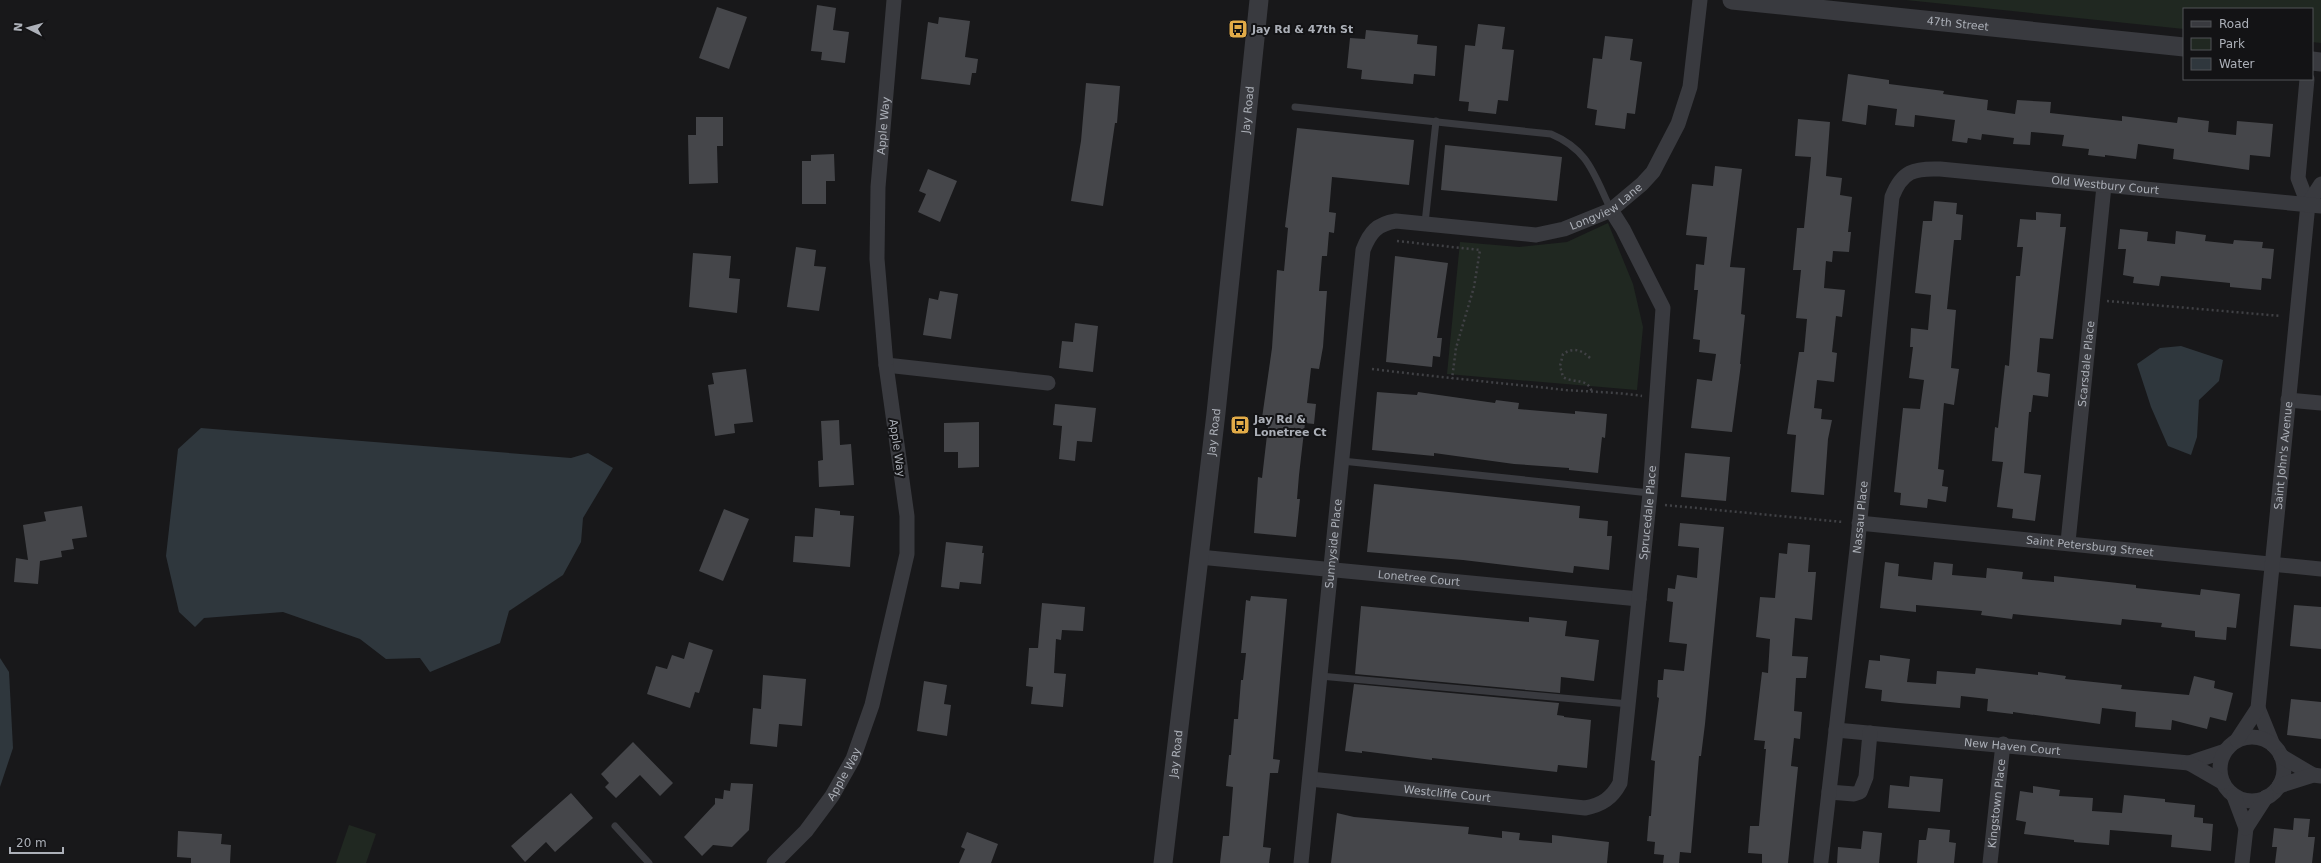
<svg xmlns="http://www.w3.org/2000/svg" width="2321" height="863" font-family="'DejaVu Sans',sans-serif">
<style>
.green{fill:#202821}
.water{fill:#2f373d}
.building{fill:#45464a}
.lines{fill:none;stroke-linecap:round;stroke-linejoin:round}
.path{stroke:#404145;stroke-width:2.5;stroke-dasharray:2 3;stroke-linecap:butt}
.service{stroke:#393a3f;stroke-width:7}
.minor{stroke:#393a3f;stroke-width:15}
.tertiary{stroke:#393a3f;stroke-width:19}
.labels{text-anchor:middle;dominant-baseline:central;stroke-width:4;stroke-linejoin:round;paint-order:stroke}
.street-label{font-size:11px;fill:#acb0b8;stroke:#131315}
.poi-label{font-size:11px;font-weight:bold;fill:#acb0b8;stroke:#131315;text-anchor:start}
</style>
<rect width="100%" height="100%" fill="#18181a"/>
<g class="green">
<polygon points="1906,0 2321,0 2321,43 2312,42 2312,9 2184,9 2184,29"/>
<polygon points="1608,223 1633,284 1643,327 1637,390 1447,374 1460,242 1519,247 1567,242"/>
<polygon points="349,825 376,834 366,863 336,863"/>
</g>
<g class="water">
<polygon points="2181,346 2223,360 2219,381 2199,400 2197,437 2191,455 2168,446 2151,407 2137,364 2160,348"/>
<polygon points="201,428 571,458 588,453 613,468 583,518 581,542 563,575 509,611 500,643 430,672 420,658 386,659 360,639 283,612 204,618 195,627 179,612 166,556 178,449"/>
<polygon points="0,658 9,672 13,748 0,787"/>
</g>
<g class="building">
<polygon points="817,5 836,8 833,30 849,32 845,63 821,60 822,52 811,51"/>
<polygon points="717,7 747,17 729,69 699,58"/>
<polygon points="939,17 970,21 965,57 978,59 976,73 972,73 970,85 921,79 928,22 938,24"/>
<polygon points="1478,24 1505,27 1502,49 1514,50 1508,101 1498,100 1496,114 1468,111 1469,102 1459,101 1465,45 1475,46"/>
<polygon points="1366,30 1418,35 1417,44 1437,46 1435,76 1414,74 1413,84 1361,79 1362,70 1347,68 1350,38 1365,39"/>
<polygon points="1605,36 1633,39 1630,60 1642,62 1635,114 1627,113 1625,129 1595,125 1597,110 1587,108 1593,58 1602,59"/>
<polygon points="1848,74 1889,80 1889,84 1944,91 1943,94 1988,100 1987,110 2015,114 2017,100 2051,102 2050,113 2122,121 2122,116 2177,123 2178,117 2209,121 2208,132 2236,135 2237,121 2273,124 2270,157 2250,155 2249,170 2173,159 2174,149 2138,144 2136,159 2105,155 2105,157 2088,155 2089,149 2062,146 2064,135 2031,132 2030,145 2013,144 2014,138 1982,134 1981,140 1968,138 1967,143 1952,141 1955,120 1915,115 1914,127 1895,125 1897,109 1868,105 1866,125 1842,121"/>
<polygon points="1086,83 1120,86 1117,123 1115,123 1103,206 1071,201 1081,141"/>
<polygon points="696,117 723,117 723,146 717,146 718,183 689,184 688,135 696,135"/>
<polygon points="1798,119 1830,122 1826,176 1842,178 1840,195 1852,197 1848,232 1851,232 1849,252 1833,251 1832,262 1826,261 1824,288 1845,290 1842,317 1836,316 1832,352 1837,353 1834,382 1817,380 1814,408 1822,409 1821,419 1832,420 1828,439 1824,495 1791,492 1796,435 1787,434 1799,352 1804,352 1807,319 1796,318 1801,270 1793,270 1797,228 1804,228 1811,157 1795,156"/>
<polygon points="1297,128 1414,140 1409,185 1332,177 1329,212 1336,213 1334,233 1329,232 1327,256 1322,256 1319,291 1327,291 1323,347 1319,369 1311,368 1307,403 1316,404 1314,424 1305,423 1299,475 1297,499 1300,499 1296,537 1254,533 1258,477 1262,478 1269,418 1262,418 1272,348 1277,270 1284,271 1288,228 1285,227"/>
<polygon points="1445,145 1562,157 1557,201 1441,190"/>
<polygon points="834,154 835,181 826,181 826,204 802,204 802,161 811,161 811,155"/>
<polygon points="1715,166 1742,169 1730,267 1745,268 1741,314 1745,315 1740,364 1741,364 1732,432 1691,428 1697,379 1712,381 1716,354 1699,352 1700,340 1693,339 1698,290 1694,290 1696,264 1704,265 1707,237 1686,235 1692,184 1713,186"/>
<polygon points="928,169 957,181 940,222 918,212 926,194 919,191"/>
<polygon points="1934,201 1957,203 1956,214 1963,215 1961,240 1954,240 1947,309 1956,310 1951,368 1959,369 1954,405 1944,403 1938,469 1944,470 1942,486 1948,487 1946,502 1928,499 1927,508 1900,505 1901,493 1894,492 1903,408 1920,409 1924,380 1909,378 1913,347 1910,347 1911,328 1928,330 1931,295 1915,293 1923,221 1932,221"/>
<polygon points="2036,212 2061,214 2060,227 2066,227 2053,339 2040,338 2037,372 2050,374 2048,397 2033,395 2031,412 2029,412 2024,473 2041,475 2035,521 2012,518 2013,509 1997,507 2003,462 1992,461 1995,427 1998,428 2005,365 2009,366 2016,276 2020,276 2023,247 2017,247 2020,219 2036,220"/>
<polygon points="2120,229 2148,232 2147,241 2175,244 2176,231 2206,235 2205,241 2233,244 2234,240 2263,242 2262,248 2274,249 2271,279 2262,278 2261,290 2230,287 2230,283 2161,276 2159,286 2133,283 2134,277 2123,275 2126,249 2118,249"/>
<polygon points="796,247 816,250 814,266 826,267 819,311 787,307"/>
<polygon points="693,253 731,256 729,278 740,279 737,313 689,307"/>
<polygon points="1395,256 1448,263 1437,338 1442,338 1440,357 1433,356 1432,367 1386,362"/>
<polygon points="940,291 958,294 951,339 923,335 929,298 938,300"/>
<polygon points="1075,323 1098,326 1093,372 1059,368 1062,341 1073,342"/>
<polygon points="746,369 753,422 734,424 735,433 715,436 708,385 714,384 712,373"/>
<polygon points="1377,392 1417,395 1418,392 1495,403 1496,400 1519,403 1518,409 1575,414 1575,411 1607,414 1605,438 1602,437 1598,473 1569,470 1569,468 1514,464 1434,453 1434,456 1372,450"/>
<polygon points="1055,404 1096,408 1092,442 1077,441 1075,461 1059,459 1062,426 1053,425"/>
<polygon points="839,420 840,445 851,444 854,485 819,487 818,461 823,460 821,421"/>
<polygon points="979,422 979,467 958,468 958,452 944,452 944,423"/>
<polygon points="1685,453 1730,457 1726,501 1681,497"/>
<polygon points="1374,484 1580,506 1579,518 1608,521 1607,536 1612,536 1609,570 1574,566 1573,573 1463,560 1367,552"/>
<polygon points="82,506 87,537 72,539 74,549 61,551 62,557 40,561 38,584 14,582 16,558 28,560 23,525 46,521 44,512"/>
<polygon points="815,508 840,511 840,515 854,516 850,567 793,562 795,536 813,537"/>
<polygon points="724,509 749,519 723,581 699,571"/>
<polygon points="1680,523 1724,527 1705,724 1701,756 1699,756 1691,853 1680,852 1679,863 1663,863 1664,855 1654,854 1655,842 1647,841 1649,816 1651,816 1655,761 1651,760 1659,698 1657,697 1658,680 1663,680 1664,669 1684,671 1687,644 1669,642 1673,602 1667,601 1668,588 1675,589 1677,575 1697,578 1699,548 1678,546"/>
<polygon points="946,542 983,546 982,553 984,553 981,584 960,582 959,589 941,587"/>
<polygon points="1788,543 1810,545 1808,572 1816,572 1812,620 1795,618 1792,656 1808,657 1806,678 1796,678 1794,711 1802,712 1800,739 1794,738 1791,766 1798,767 1788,863 1762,863 1762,854 1748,853 1750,826 1759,826 1766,749 1764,749 1765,741 1754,740 1762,672 1768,673 1770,639 1756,637 1760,597 1775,598 1779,553 1787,554"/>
<polygon points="1885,562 1899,564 1898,576 1932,580 1934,562 1953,564 1952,575 1986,578 1987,568 2023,572 2022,579 2054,582 2054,576 2136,585 2136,588 2200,595 2201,589 2240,594 2236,628 2227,627 2226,640 2195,637 2195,631 2161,627 2162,623 2122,619 2121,625 2013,614 2012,619 1981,615 1982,611 1916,605 1916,612 1880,608"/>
<polygon points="1251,596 1287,599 1273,759 1280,760 1278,773 1270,773 1263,847 1271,848 1269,863 1220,863 1223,836 1229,836 1233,787 1226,786 1229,755 1231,755 1234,719 1238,719 1241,680 1243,680 1246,653 1241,653 1246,600 1250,601"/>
<polygon points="1042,603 1085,607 1083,631 1062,630 1061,640 1056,639 1054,673 1066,674 1063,707 1031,704 1033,687 1026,686 1029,648 1038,648"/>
<polygon points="2294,605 2321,607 2321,649 2290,646"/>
<polygon points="1361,606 1529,622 1529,617 1567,621 1565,636 1599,640 1594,681 1561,677 1560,693 1355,674"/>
<polygon points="689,642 713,650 699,693 695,692 690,708 647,694 656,666 667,669 672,655 684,659"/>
<polygon points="1880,655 1910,659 1907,682 1936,684 1937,671 1975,674 1976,668 2038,675 2038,672 2066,676 2065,679 2122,685 2121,689 2189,695 2194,676 2215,681 2214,688 2233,693 2226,721 2210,717 2207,729 2172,720 2171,730 2135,727 2136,712 2102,708 2100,724 2013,712 2013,714 1987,711 1988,699 1961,696 1960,708 1899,703 1881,701 1882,690 1865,688 1869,660 1880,661"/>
<polygon points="763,675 806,679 802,726 779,724 777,747 750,744 753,708 761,709"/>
<polygon points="924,681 947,685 944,704 951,705 947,736 917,731"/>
<polygon points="1354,684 1559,703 1557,715 1564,716 1564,717 1591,720 1587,768 1558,765 1557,772 1432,758 1432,760 1362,751 1362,753 1345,751"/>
<polygon points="2291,699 2321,702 2321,739 2287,735"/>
<polygon points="633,742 673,783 660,796 640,775 616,798 605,787 609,783 601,774"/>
<polygon points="1910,776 1943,779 1940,812 1888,808 1890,785 1909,787"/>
<polygon points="731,783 753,784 749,830 732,847 713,845 702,856 684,837 715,804 715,798 723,799 724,790 730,791"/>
<polygon points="2033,786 2060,790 2059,796 2093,798 2092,811 2122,813 2124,795 2165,799 2165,802 2195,805 2194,817 2203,818 2203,823 2213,824 2211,851 2171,847 2172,835 2110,830 2109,845 2074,842 2074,840 2024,834 2026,822 2016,820 2020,791 2033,793"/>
<polygon points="571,793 593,818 555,852 546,842 525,862 511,846"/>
<polygon points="1337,813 1354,817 1469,827 1468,834 1502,838 1502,831 1520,833 1519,840 1552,843 1552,835 1609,842 1607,863 1331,863"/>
<polygon points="2294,818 2310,819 2308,837 2315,837 2312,863 2275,863 2277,847 2272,847 2274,828 2293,830"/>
<polygon points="1928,828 1950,830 1949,842 1956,843 1954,863 1917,863 1919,840 1926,840"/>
<polygon points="178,831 222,834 221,844 231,845 230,863 191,863 191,858 177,857"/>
<polygon points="1863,831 1882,833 1879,863 1837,863 1838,847 1861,849"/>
<polygon points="967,832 998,844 991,863 959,863 965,849 961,847"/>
</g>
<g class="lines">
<g class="path">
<polyline points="1397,241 1480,250 1474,287 1456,348 1452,379"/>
<polyline points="2107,301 2281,316"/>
<path d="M1590 358C1582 350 1573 347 1563 354L1560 366 1563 377C1575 384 1587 377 1592 392"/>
<path d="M1372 369C1437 377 1501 383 1566 390 1592 392 1617 392 1642 396"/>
<polyline points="1665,505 1843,522"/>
</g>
<g class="service">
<path d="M1295 107 1551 134C1589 150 1594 175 1611 210"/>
<polyline points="1425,223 1436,121"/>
<polyline points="1342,461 1650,493"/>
<polyline points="1320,676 1629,704"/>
<polyline points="615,826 649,863"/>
</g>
<g class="minor">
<polyline points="2307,79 2298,178 2308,204"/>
<polyline points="886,365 1048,383"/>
<polyline points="2288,400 2321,403"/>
<path id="s1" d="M1859 523 2321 569"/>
<path id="s2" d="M2068 542 2104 186"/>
<path id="s3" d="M1199 557 1639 599"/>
<polyline points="2258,708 2273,745"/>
<path id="s4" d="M1836 730 2189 763 2225 751"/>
<circle cx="2252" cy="769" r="32"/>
<path id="s5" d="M2237 740 2258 708 2308 204 2321 184"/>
<polyline points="2281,756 2313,775"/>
<polyline points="2189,763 2222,782"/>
<path id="s6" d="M1310 779 1585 808C1602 805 1612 798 1620 783L1650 493 1663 308 1623 229 1611 210"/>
<polyline points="2279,786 2313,775 2321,776"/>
<polyline points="1829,792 1854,794 1860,792 1866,777 1870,733"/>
<polyline points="2234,796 2246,828 2242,863"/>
<polyline points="2246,828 2266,797"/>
<path id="s7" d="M1821 861 1857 549 1892 197C1902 171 1914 168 1940 169L2321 206"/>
<path id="s8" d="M774 863 806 831 832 796 853 759 872 705 907 554V516L886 365 877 259 878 187 894 0"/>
<path id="s9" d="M1301 863 1363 250C1370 232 1377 224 1396 221L1536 235 1564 229 1611 210 1642 184 1653 172 1678 124 1690 87 1700 0"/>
<path id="s10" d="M1990 863 2003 744"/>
</g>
<g class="tertiary">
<path id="s11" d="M1732 0 2184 47"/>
<polyline points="2312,61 2321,62"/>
<path id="s12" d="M1163 863 1216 413 1259 0"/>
</g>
</g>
<defs>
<g id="bus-square" transform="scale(1)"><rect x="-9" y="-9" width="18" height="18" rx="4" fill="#e2ab48" stroke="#131315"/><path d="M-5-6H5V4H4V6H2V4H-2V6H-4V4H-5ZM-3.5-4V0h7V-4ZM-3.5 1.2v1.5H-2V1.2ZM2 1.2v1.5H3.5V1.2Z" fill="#111"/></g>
</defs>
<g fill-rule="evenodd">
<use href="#bus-square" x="1238" y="29"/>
<use href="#bus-square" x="1240" y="425"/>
</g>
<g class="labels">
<g class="street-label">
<text stroke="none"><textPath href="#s11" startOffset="227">47th Street</textPath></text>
<text stroke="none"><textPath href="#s12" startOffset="758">Jay Road</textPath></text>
<text stroke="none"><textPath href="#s8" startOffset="774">Apple Way</textPath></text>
<text stroke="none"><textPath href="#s7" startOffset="895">Old Westbury Court</textPath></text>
<text stroke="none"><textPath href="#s9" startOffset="880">Longview Lane</textPath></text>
<text stroke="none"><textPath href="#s2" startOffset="179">Scarsdale Place</textPath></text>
<text stroke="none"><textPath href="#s12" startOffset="434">Jay Road</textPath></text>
<text transform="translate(897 448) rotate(82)">Apple Way</text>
<text stroke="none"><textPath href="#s5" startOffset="292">Saint John's Avenue</textPath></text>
<text stroke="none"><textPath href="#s6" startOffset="593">Sprucedale Place</textPath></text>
<text stroke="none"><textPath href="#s7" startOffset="346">Nassau Place</textPath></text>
<text stroke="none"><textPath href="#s9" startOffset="321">Sunnyside Place</textPath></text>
<text stroke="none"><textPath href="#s1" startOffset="232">Saint Petersburg Street</textPath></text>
<text stroke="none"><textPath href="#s3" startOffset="221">Lonetree Court</textPath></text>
<text stroke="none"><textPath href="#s4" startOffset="177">New Haven Court</textPath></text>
<text stroke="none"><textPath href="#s12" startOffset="110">Jay Road</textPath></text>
<text stroke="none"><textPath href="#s8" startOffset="114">Apple Way</textPath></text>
<text stroke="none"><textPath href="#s6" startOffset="138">Westcliffe Court</textPath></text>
<text stroke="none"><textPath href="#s10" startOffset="60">Kingstown Place</textPath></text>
</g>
<g class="poi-label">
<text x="1252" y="29">Jay Rd &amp; 47th St</text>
<text x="1254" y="419">Jay Rd &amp;<tspan x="1254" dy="13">Lonetree Ct</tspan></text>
</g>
</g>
<rect x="2183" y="8" width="130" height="72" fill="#131315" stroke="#505256"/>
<rect x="2191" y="21" width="20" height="6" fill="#393a3f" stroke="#505256"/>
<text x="2219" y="28" font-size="12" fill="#acb0b8">Road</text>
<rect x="2191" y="38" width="20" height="12" fill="#202821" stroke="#505256"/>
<text x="2219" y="48" font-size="12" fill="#acb0b8">Park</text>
<rect x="2191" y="58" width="20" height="12" fill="#2f373d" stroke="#505256"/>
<text x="2219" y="68" font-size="12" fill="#acb0b8">Water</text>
<g transform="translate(28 28) rotate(276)" stroke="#131315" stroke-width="3" paint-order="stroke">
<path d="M0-3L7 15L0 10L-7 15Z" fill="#acb0b8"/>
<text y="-6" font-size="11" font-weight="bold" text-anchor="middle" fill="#acb0b8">N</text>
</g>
<path d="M10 847v6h53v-6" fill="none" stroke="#acb0b8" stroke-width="2"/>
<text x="16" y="847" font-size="12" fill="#acb0b8" stroke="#131315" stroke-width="3" paint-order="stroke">20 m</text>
</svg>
